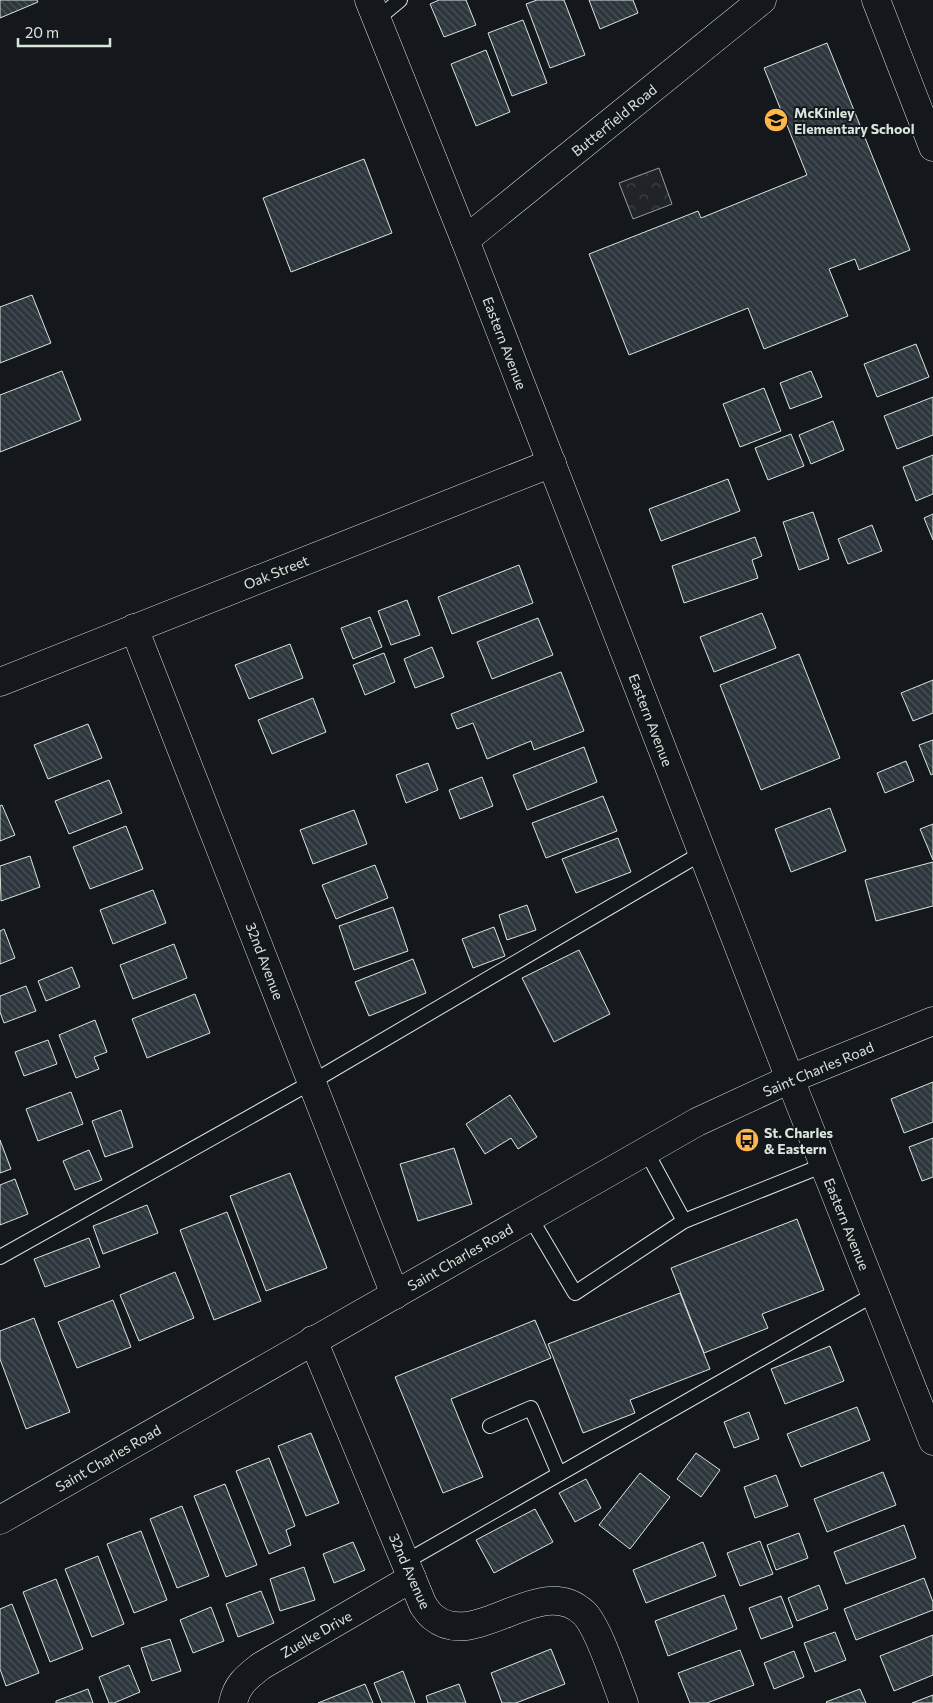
<svg xmlns="http://www.w3.org/2000/svg" width="933" height="1703" font-family="Commissioner,sans-serif">
<style>
.park{fill:url(#park-crowns);stroke:#939e99}
.building{fill:url(#building-back-hatch);stroke:#d8e6dc}
.lines{fill:none;stroke-linecap:round;stroke-linejoin:round}
.lane-casing{stroke:#d8e6dc;stroke-width:16}
.street-casing{stroke:#d8e6dc;stroke-width:29}
.secondary-casing{stroke:#d8e6dc;stroke-width:29}
.lane{stroke:#14181c;stroke-width:14}
.street{stroke:#14181c;stroke-width:28}
.secondary{stroke:#14181c;stroke-width:28}
.labels{text-anchor:middle;dominant-baseline:central;stroke-width:4;stroke-linejoin:round;paint-order:stroke}
.poi-label{font-size:14px;font-weight:bold;fill:#d8e6dc;stroke:#14181c;text-anchor:start}
.street-label{font-size:14px;fill:#d8e6dc;stroke:#14181c}
</style>
<defs>
<pattern id="park-crowns" width="20" height="18" patternUnits="userSpaceOnUse" patternTransform="scale(1.25)"><rect width="20" height="18" fill="#202428"/><path d="M2 6a3 3 0 1 1 6 0M12 15a3 3 0 1 1 6 0" fill="none" stroke="#404447"/></pattern>
<pattern id="building-back-hatch" width="6" height="6" patternUnits="userSpaceOnUse" patternTransform="scale(1.25)"><rect width="6" height="6" fill="#2c363c"/><path d="M-1 5l2 2M0 0l6 6M5-1l2 2" fill="none" stroke="#4a5358"/></pattern>
</defs>
<rect width="100%" height="100%" fill="#14181c"/>
<polygon class="park" points="659,168 672,204 633,219 619,183"/>
<g class="building">
<polygon points="0,0 37,0 38,2 0,18"/>
<polygon points="439,0 466,0 476,25 444,37 430,4"/>
<polygon points="537,0 564,0 585,55 550,68 526,4"/>
<polygon points="589,0 633,0 638,13 600,29"/>
<polygon points="523,20 547,83 512,96 488,33"/>
<polygon points="827,43 910,250 859,270 855,259 829,269 848,316 764,349 748,308 629,355 589,254 698,211 701,218 807,175 764,68"/>
<polygon points="486,50 510,112 476,126 451,64"/>
<polygon points="364,159 392,233 291,272 263,198"/>
<polygon points="32,295 51,343 0,363 0,307"/>
<polygon points="916,344 929,377 877,397 864,364"/>
<polygon points="62,371 81,420 0,452 0,395"/>
<polygon points="811,371 822,397 790,409 780,383"/>
<polygon points="764,388 781,431 740,447 723,404"/>
<polygon points="933,397 933,435 897,449 884,416"/>
<polygon points="833,421 844,450 811,464 799,435"/>
<polygon points="791,434 804,466 768,480 755,448"/>
<polygon points="933,455 933,494 916,501 903,467"/>
<polygon points="728,479 740,511 661,541 649,509"/>
<polygon points="813,512 829,559 799,570 783,522"/>
<polygon points="933,514 933,540 924,518"/>
<polygon points="872,525 882,551 848,564 838,539"/>
<polygon points="755,537 762,556 752,560 758,578 684,603 672,566"/>
<polygon points="519,565 533,603 452,634 438,597"/>
<polygon points="407,600 420,635 391,645 378,611"/>
<polygon points="762,613 776,648 714,672 700,637"/>
<polygon points="370,617 382,647 353,659 341,628"/>
<polygon points="538,618 553,655 492,679 477,642"/>
<polygon points="290,644 303,678 249,699 235,665"/>
<polygon points="432,647 444,677 415,688 404,659"/>
<polygon points="384,653 395,682 365,695 353,665"/>
<polygon points="799,654 840,758 761,790 720,685"/>
<polygon points="561,672 584,731 534,750 531,741 487,759 473,723 457,729 451,714"/>
<polygon points="933,680 933,713 913,721 901,693"/>
<polygon points="313,698 326,732 272,754 258,720"/>
<polygon points="88,724 102,758 48,779 34,745"/>
<polygon points="933,740 933,774 931,775 919,745"/>
<polygon points="584,747 597,782 527,810 513,775"/>
<polygon points="906,761 914,781 885,793 877,773"/>
<polygon points="428,763 438,790 406,803 396,775"/>
<polygon points="482,777 493,806 460,819 449,790"/>
<polygon points="109,780 122,813 69,834 55,801"/>
<polygon points="603,796 617,831 546,858 532,823"/>
<polygon points="2,805 15,835 0,841 0,806"/>
<polygon points="830,808 846,851 791,872 775,829"/>
<polygon points="354,810 367,844 313,864 300,830"/>
<polygon points="933,824 933,860 920,829"/>
<polygon points="126,826 143,869 90,889 73,847"/>
<polygon points="618,838 631,872 576,893 562,859"/>
<polygon points="30,856 40,887 1,901 0,866"/>
<polygon points="933,862 933,906 876,921 865,880"/>
<polygon points="375,865 388,898 336,919 322,885"/>
<polygon points="153,890 166,923 113,944 100,910"/>
<polygon points="527,905 536,930 507,940 499,915"/>
<polygon points="393,907 408,951 354,970 339,926"/>
<polygon points="494,927 505,956 473,968 462,939"/>
<polygon points="4,929 15,958 0,964 0,931"/>
<polygon points="174,944 187,978 133,999 120,965"/>
<polygon points="579,950 610,1014 554,1042 522,978"/>
<polygon points="413,959 426,993 369,1016 355,982"/>
<polygon points="72,967 80,987 46,1001 38,981"/>
<polygon points="26,986 36,1011 4,1023 0,1012 0,996"/>
<polygon points="195,994 210,1033 147,1058 132,1019"/>
<polygon points="95,1020 107,1052 94,1057 99,1069 76,1078 59,1035"/>
<polygon points="48,1040 57,1064 24,1076 15,1052"/>
<polygon points="933,1082 933,1122 904,1133 891,1099"/>
<polygon points="71,1092 83,1124 38,1141 26,1109"/>
<polygon points="510,1095 537,1137 518,1149 511,1138 485,1154 466,1124"/>
<polygon points="121,1110 133,1147 105,1157 92,1121"/>
<polygon points="933,1138 933,1177 922,1181 909,1147"/>
<polygon points="0,1140 11,1169 0,1173"/>
<polygon points="454,1148 472,1204 418,1221 400,1164"/>
<polygon points="89,1150 102,1180 75,1190 63,1161"/>
<polygon points="290,1173 327,1268 266,1291 230,1196"/>
<polygon points="15,1179 28,1214 0,1225 0,1185"/>
<polygon points="147,1205 158,1233 103,1254 93,1226"/>
<polygon points="227,1212 261,1301 214,1320 180,1230"/>
<polygon points="797,1219 824,1290 762,1314 768,1328 704,1353 671,1268"/>
<polygon points="89,1238 100,1267 45,1287 34,1259"/>
<polygon points="175,1272 194,1318 139,1341 120,1295"/>
<polygon points="680,1293 710,1369 630,1400 635,1413 583,1433 548,1344"/>
<polygon points="113,1300 131,1347 77,1368 58,1322"/>
<polygon points="34,1318 70,1412 26,1429 0,1359 0,1331"/>
<polygon points="535,1320 551,1358 451,1399 483,1477 443,1493 395,1377"/>
<polygon points="830,1346 844,1381 785,1404 771,1369"/>
<polygon points="857,1407 870,1440 801,1467 787,1434"/>
<polygon points="749,1412 759,1439 734,1448 724,1422"/>
<polygon points="311,1433 339,1503 306,1516 278,1446"/>
<polygon points="696,1453 720,1470 701,1497 677,1479"/>
<polygon points="269,1458 295,1526 286,1530 291,1545 269,1554 236,1471"/>
<polygon points="883,1472 896,1505 827,1532 814,1499"/>
<polygon points="640,1473 670,1497 630,1549 599,1525"/>
<polygon points="776,1475 788,1506 755,1518 744,1487"/>
<polygon points="586,1479 601,1508 575,1522 559,1493"/>
<polygon points="225,1484 257,1565 226,1577 194,1496"/>
<polygon points="182,1506 209,1576 177,1588 150,1519"/>
<polygon points="535,1509 553,1542 494,1573 476,1540"/>
<polygon points="904,1525 916,1558 846,1584 834,1552"/>
<polygon points="141,1531 167,1600 134,1613 107,1544"/>
<polygon points="799,1533 808,1558 776,1570 767,1545"/>
<polygon points="760,1541 773,1574 740,1586 727,1553"/>
<polygon points="353,1542 365,1570 334,1583 323,1554"/>
<polygon points="703,1542 716,1576 646,1603 633,1570"/>
<polygon points="98,1556 124,1624 92,1637 65,1569"/>
<polygon points="304,1567 315,1600 280,1611 270,1579"/>
<polygon points="924,1578 933,1602 933,1610 856,1640 844,1609"/>
<polygon points="56,1579 83,1649 50,1662 23,1592"/>
<polygon points="819,1585 828,1609 797,1621 788,1598"/>
<polygon points="261,1591 274,1623 238,1637 226,1604"/>
<polygon points="724,1595 737,1629 668,1656 655,1621"/>
<polygon points="781,1596 793,1627 761,1639 749,1608"/>
<polygon points="12,1604 39,1673 6,1686 0,1669 0,1609"/>
<polygon points="211,1607 224,1641 193,1653 180,1620"/>
<polygon points="835,1632 846,1660 815,1672 804,1643"/>
<polygon points="933,1635 933,1675 894,1691 880,1656"/>
<polygon points="170,1639 181,1671 152,1681 141,1648"/>
<polygon points="551,1649 565,1684 516,1703 502,1703 491,1673"/>
<polygon points="740,1650 754,1685 707,1703 690,1703 678,1673"/>
<polygon points="794,1651 804,1677 774,1689 764,1663"/>
<polygon points="129,1665 140,1692 114,1703 109,1703 99,1677"/>
<polygon points="403,1671 415,1703 382,1703 374,1683"/>
<polygon points="365,1684 373,1703 318,1703"/>
<polygon points="459,1684 466,1703 428,1703 426,1696"/>
<polygon points="88,1689 93,1703 56,1703 56,1701"/>
<polygon points="860,1689 866,1703 827,1703 826,1702"/>
<polygon points="933,1695 933,1703 912,1703"/>
</g>
<g class="lines">
<g class="lane-casing">
<g id="lane">
<polyline points="377,19 400,0"/>
<polyline points="646,1151 684,1221"/>
<polyline points="530,1217 575,1293 684,1221 824,1165"/>
<polyline points="0,1257 312,1082 702,853"/>
<polyline points="490,1426 531,1408 559,1474"/>
<polyline points="405,1562 875,1294"/>
</g>
</g>
<g class="street-casing">
<g id="street">
<polyline points="369,0 465,240"/>
<polyline points="876,0 933,147"/>
<polyline points="134,628 395,1295"/>
<polyline points="0,682 552,463"/>
<polyline points="790,1079 933,1441"/>
<path d="M313 1340 423 1605C426 1609 429 1614 433 1617 476 1653 540 1571 584 1613 598 1626 616 1682 624 1703"/>
<path d="M233 1703C237 1684 247 1677 261 1666L412 1578"/>
</g>
</g>
<g class="secondary-casing">
<g id="secondary">
<polyline points="762,0 465,240 790,1079"/>
<polyline points="0,1520 697,1122 790,1079 933,1021"/>
</g>
</g>
<use href="#lane" class="lane"/>
<use href="#street" class="street"/>
<use href="#secondary" class="secondary"/>
</g>
<defs>
<g id="school-disc" transform="scale(1.25)"><circle r="9.5" fill="#ffb74d" stroke="#14181c"/><path d="M0-5L7-2L0 1L-7-2ZM-4 1L0 2.5L4 1V4Q0 6-4 4Z" fill="#111"/></g>
<g id="bus-disc" transform="scale(1.25)"><circle r="9.5" fill="#ffb74d" stroke="#14181c"/><path d="M-5-6H5V4H4V6H2V4H-2V6H-4V4H-5ZM-3.5-4V0h7V-4ZM-3.5 1.2v1.5H-2V1.2ZM2 1.2v1.5H3.5V1.2Z" fill="#111"/></g>
</defs>
<g fill-rule="evenodd">
<use href="#school-disc" x="776" y="120"/>
<use href="#bus-disc" x="747" y="1140"/>
</g>
<g class="labels">
<g class="poi-label">
<text x="794" y="112">McKinley<tspan x="794" dy="16">Elementary School</tspan></text>
<text x="764" y="1132">St. Charles<tspan x="764" dy="16">&amp; Eastern</tspan></text>
</g>
<g class="street-label">
<text transform="translate(614 120) rotate(-39)">Butterfield Road</text>
<text transform="translate(505 343) rotate(69)">Eastern Avenue</text>
<text transform="translate(276 572) rotate(-22)">Oak Street</text>
<text transform="translate(651 720) rotate(69)">Eastern Avenue</text>
<text transform="translate(265 961) rotate(69)">32nd Avenue</text>
<text transform="translate(818 1069) rotate(-23)">Saint Charles Road</text>
<text transform="translate(847 1224) rotate(68)">Eastern Avenue</text>
<text transform="translate(460 1257) rotate(-30)">Saint Charles Road</text>
<text transform="translate(108 1458) rotate(-30)">Saint Charles Road</text>
<text transform="translate(410 1571) rotate(66)">32nd Avenue</text>
<text transform="translate(316 1634) rotate(-30)">Zuelke Drive</text>
</g>
</g>
<path d="M18 38v8h92v-8" fill="none" stroke="#d8e6dc" stroke-width="2.5"/>
<text x="25" y="38" font-size="15" fill="#d8e6dc" stroke="#14181c" stroke-width="4" paint-order="stroke">20 m</text>
</svg>
